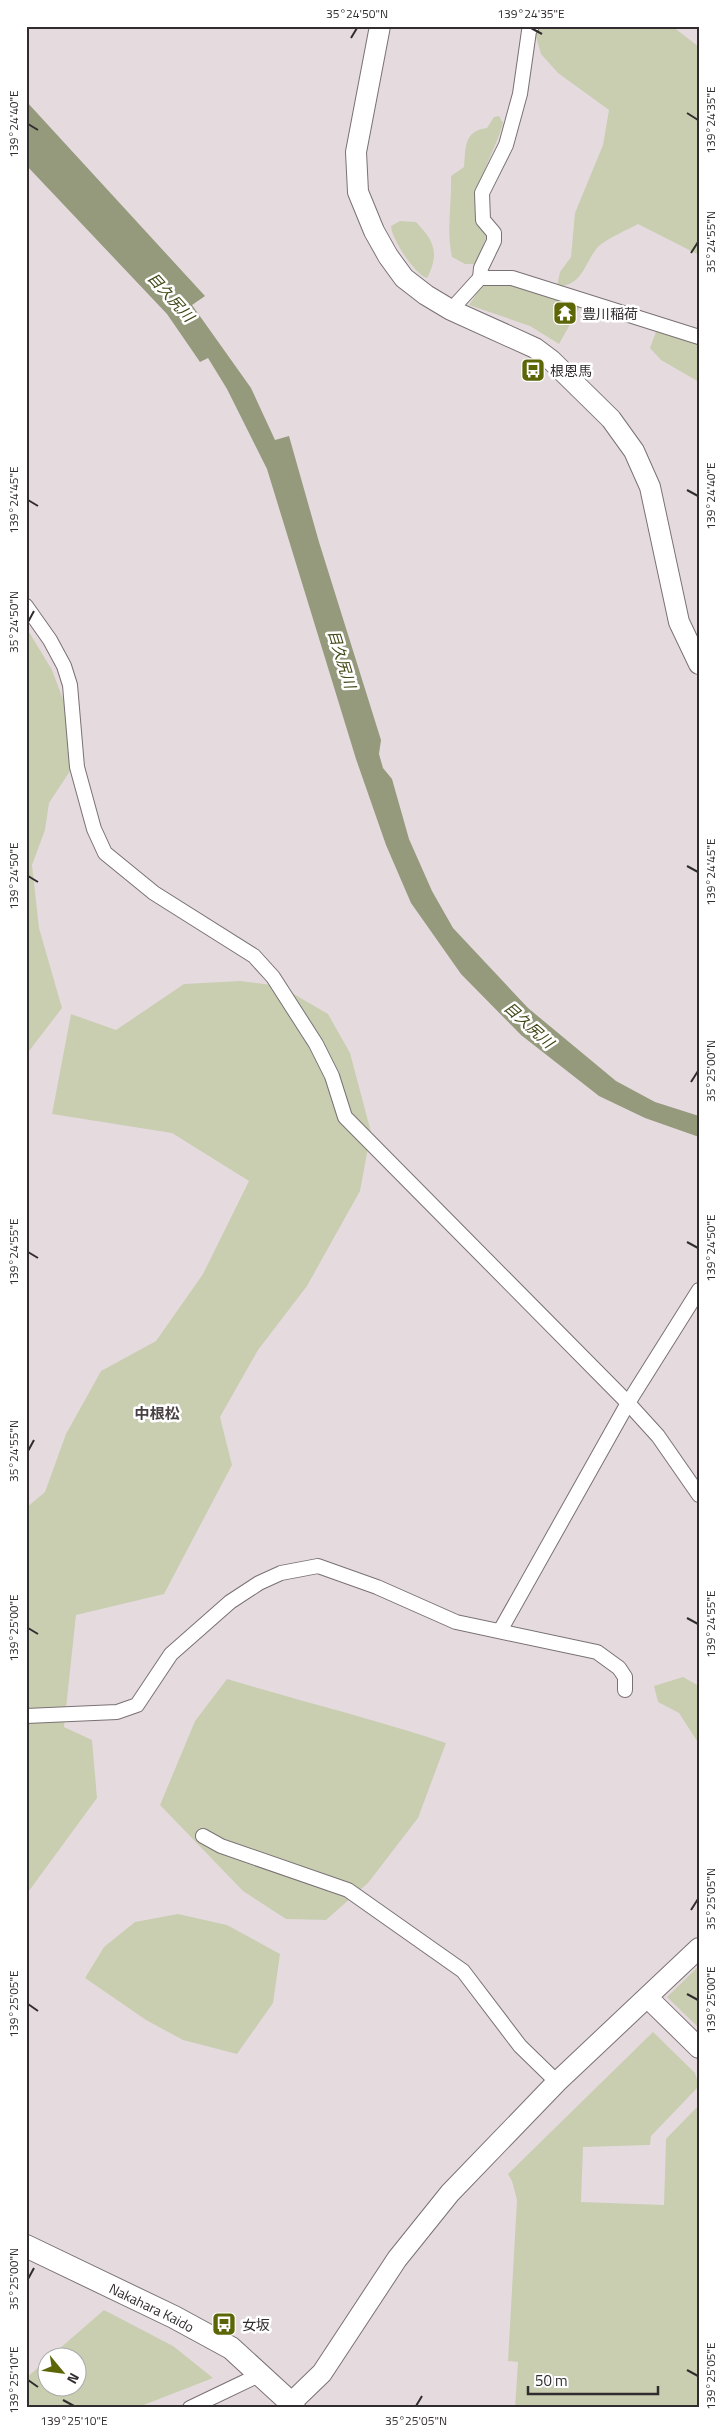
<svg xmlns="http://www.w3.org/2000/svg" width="725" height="2434" font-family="'Titillium Web','Noto Sans JP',sans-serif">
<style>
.green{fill:#c9ceb1}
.water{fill:#959a7d}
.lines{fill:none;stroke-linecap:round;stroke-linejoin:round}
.street-casing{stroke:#7a7174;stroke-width:16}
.secondary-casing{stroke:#7a7174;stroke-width:22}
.primary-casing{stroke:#7a7174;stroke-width:24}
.street{stroke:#fff;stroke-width:14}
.secondary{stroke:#fff;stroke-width:20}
.primary{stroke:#fff;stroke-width:22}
.ticks{fill:none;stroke:#312d2e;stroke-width:2}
.labels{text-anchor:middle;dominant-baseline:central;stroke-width:5;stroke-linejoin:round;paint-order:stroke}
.poi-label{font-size:14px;fill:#312d2e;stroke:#fff;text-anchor:start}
.street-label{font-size:14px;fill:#312d2e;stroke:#fff}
.water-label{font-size:15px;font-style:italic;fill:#424816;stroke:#fff}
.neighbourhood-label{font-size:15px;font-weight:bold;fill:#484043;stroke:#fff}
.neatline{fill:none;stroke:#312d2e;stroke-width:2}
.ticks-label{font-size:12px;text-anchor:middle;fill:#312d2e}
</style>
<rect width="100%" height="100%" fill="#e5dbdf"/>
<g class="green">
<path d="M533 26H672L699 47V255L638 224C627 230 604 240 597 248 584 264 582 287 557 286L560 272 571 257 575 213 603 145 609 110 558 73 541 54Z"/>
<path d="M499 116 503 123C496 151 469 191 477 219 478 225 484 231 487 235L476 264H465L452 257C446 230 452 204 451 176L464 167C466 148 463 131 487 128L494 117Z"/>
<path d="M400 221 416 222C434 241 440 253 427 278 415 275 391 238 391 226Z"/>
<path d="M483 284C516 283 550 296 581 305L559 344 530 326 469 305Z"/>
<polygon points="657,329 699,343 699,382 661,360 650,348"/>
<polygon points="26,627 52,670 71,720 72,768 49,803 45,830 32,865 39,928 62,1008 26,1055"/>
<polygon points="240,981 280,986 328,1014 350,1053 371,1132 360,1191 307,1286 258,1350 220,1417 232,1465 164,1594 76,1615 64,1727 92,1740 97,1798 26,1895 26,1508 45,1492 66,1434 101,1371 156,1341 203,1274 249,1181 172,1133 52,1114 71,1014 116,1030 184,984"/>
<polygon points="683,1677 699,1686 699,1744 679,1713 658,1702 654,1686"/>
<path d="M227 1679C300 1701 374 1719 446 1743L418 1818 368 1883 326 1920 286 1919 243 1891 160 1805 195 1721Z"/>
<polygon points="178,1914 227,1925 280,1954 273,2003 237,2054 183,2040 146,2020 85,1978 104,1947 135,1922"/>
<polygon points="699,1966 699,2028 667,1997"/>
<polygon points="653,2032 695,2073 699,2086 651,2136 650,2145 583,2147 581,2202 664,2205 666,2139 699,2105 699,2408 515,2408 518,2362 508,2361 517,2200 512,2181 508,2174"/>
<polygon points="104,2310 173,2346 213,2378 136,2408 26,2408 26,2378 47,2360 48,2386 78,2386 78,2356 51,2356"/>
</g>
<polygon class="water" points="26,101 205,296 192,305 251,388 275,440 289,436 319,542 381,740 379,754 383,768 392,779 409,839 432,891 453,928 528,1008 616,1081 655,1102 699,1116 699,1137 645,1118 599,1096 521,1035 461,974 411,903 386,845 356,759 267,469 227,389 208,358 200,362 167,314 26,165"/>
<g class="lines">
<g class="street-casing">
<g id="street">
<polyline points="480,278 481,268 494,241 494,233 483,220 482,193 506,145 520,94 529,31 532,26"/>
<polyline points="451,310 480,278 512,278 699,337"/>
<polyline points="26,606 50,640 64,666 70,685 77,767 94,829 105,853 154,893 254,956 273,977 316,1044 332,1076 345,1117 628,1403 658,1436 699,1495"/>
<polyline points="500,1631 628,1403 699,1290"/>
<polyline points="26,1716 117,1712 137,1705 171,1654 230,1602 259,1583 281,1573 318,1566 377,1587 456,1622 597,1652 619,1668 625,1677 625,1690"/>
<polyline points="203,1836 221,1846 348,1890 463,1971 520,2046 557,2082"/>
<polyline points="190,2408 261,2374"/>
</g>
</g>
<g class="secondary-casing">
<g id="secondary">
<polyline points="380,26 356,152 358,192 374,231 388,256 404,278 426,295 451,310 535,348 551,360 611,419 634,451 650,487 679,622 699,664"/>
<polyline points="648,1998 699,2048"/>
<polyline points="291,2403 322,2373 397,2259 450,2193 557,2082 699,1948"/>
</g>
</g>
<g class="primary-casing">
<g id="primary">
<path id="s1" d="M26 2246 174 2317 231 2348 291 2403 294 2408"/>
</g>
</g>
<use href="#street" class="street"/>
<use href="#secondary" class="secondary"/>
<use href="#primary" class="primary"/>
</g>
<path class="ticks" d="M531 28 542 34M351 38 357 28M687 113 698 120M28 124 38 130M691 253 698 242M687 490 698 496M28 500 38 506M28 622 34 611M687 866 698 872M28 876 38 882M691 1082 698 1071M687 1242 698 1248M28 1252 38 1258M28 1451 34 1440M687 1618 698 1624M28 1628 38 1634M691 1910 698 1899M687 1994 698 2000M28 2004 38 2011M28 2279 34 2268M687 2370 698 2376M28 2380 38 2387M63 2400 74 2406M416 2406 422 2396"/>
<defs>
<g id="temple-square" transform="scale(1.25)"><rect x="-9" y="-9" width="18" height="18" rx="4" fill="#5c6607" stroke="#fff"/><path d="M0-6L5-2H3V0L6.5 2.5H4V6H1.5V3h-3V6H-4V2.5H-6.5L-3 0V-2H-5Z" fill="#fff"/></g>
<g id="bus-square" transform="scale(1.25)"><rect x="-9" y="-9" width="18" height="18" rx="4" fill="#5c6607" stroke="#fff"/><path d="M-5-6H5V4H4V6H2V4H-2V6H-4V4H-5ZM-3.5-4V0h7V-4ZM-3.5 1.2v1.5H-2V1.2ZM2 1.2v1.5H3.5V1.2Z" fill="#fff"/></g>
</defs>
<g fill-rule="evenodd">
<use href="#temple-square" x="565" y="313"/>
<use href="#bus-square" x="533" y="370"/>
<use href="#bus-square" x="224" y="2324"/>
</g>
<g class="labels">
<g class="poi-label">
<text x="582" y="313">豊川稲荷</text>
<text x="550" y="370">根恩馬</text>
<text x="242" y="2324">女坂</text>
</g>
<g class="street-label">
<text stroke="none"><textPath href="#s1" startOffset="140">Nakahara Kaido</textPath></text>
</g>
<g class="water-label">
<text transform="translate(171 297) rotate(48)">目久尻川</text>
<text transform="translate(342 659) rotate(73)">目久尻川</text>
<text transform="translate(529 1025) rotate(42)">目久尻川</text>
</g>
<g class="neighbourhood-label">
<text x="157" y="1413">中根松</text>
</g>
</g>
<rect width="725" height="2434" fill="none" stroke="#ffffff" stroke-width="55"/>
<g transform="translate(62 2372) rotate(119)"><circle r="24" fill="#ffffff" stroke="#adabab"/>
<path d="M0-4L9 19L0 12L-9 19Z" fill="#5c6607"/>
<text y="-8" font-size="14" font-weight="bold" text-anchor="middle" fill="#312d2e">N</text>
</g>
<path d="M528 2386v8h130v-8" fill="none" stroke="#312d2e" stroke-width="2.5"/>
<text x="535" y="2386" font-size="15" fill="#312d2e" stroke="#ffffff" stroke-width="4" paint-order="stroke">50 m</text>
<rect x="28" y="28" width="670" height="2378" class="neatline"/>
<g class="ticks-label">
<text x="357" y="18">35°24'50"N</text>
<text x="531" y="18">139°24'35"E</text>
<text transform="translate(711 120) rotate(-90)" y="4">139°24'35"E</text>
<text transform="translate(14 124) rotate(-90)" y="4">139°24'40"E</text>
<text transform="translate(711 242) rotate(-90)" y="4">35°24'55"N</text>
<text transform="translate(711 496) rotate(-90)" y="4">139°24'40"E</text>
<text transform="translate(14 500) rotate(-90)" y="4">139°24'45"E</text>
<text transform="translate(14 622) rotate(-90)" y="4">35°24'50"N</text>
<text transform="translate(711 872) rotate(-90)" y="4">139°24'45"E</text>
<text transform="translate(14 876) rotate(-90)" y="4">139°24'50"E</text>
<text transform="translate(711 1071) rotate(-90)" y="4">35°25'00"N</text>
<text transform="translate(711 1248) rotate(-90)" y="4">139°24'50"E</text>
<text transform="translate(14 1252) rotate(-90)" y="4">139°24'55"E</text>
<text transform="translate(14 1451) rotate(-90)" y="4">35°24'55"N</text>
<text transform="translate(711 1624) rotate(-90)" y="4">139°24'55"E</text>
<text transform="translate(14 1628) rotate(-90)" y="4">139°25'00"E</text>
<text transform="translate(711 1899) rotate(-90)" y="4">35°25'05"N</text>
<text transform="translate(711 2000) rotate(-90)" y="4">139°25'00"E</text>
<text transform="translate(14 2004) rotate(-90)" y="4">139°25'05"E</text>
<text transform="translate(14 2279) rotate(-90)" y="4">35°25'00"N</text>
<text transform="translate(711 2376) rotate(-90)" y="4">139°25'05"E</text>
<text transform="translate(14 2380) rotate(-90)" y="4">139°25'10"E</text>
<text x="74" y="2425">139°25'10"E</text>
<text x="416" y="2425">35°25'05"N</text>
</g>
</svg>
